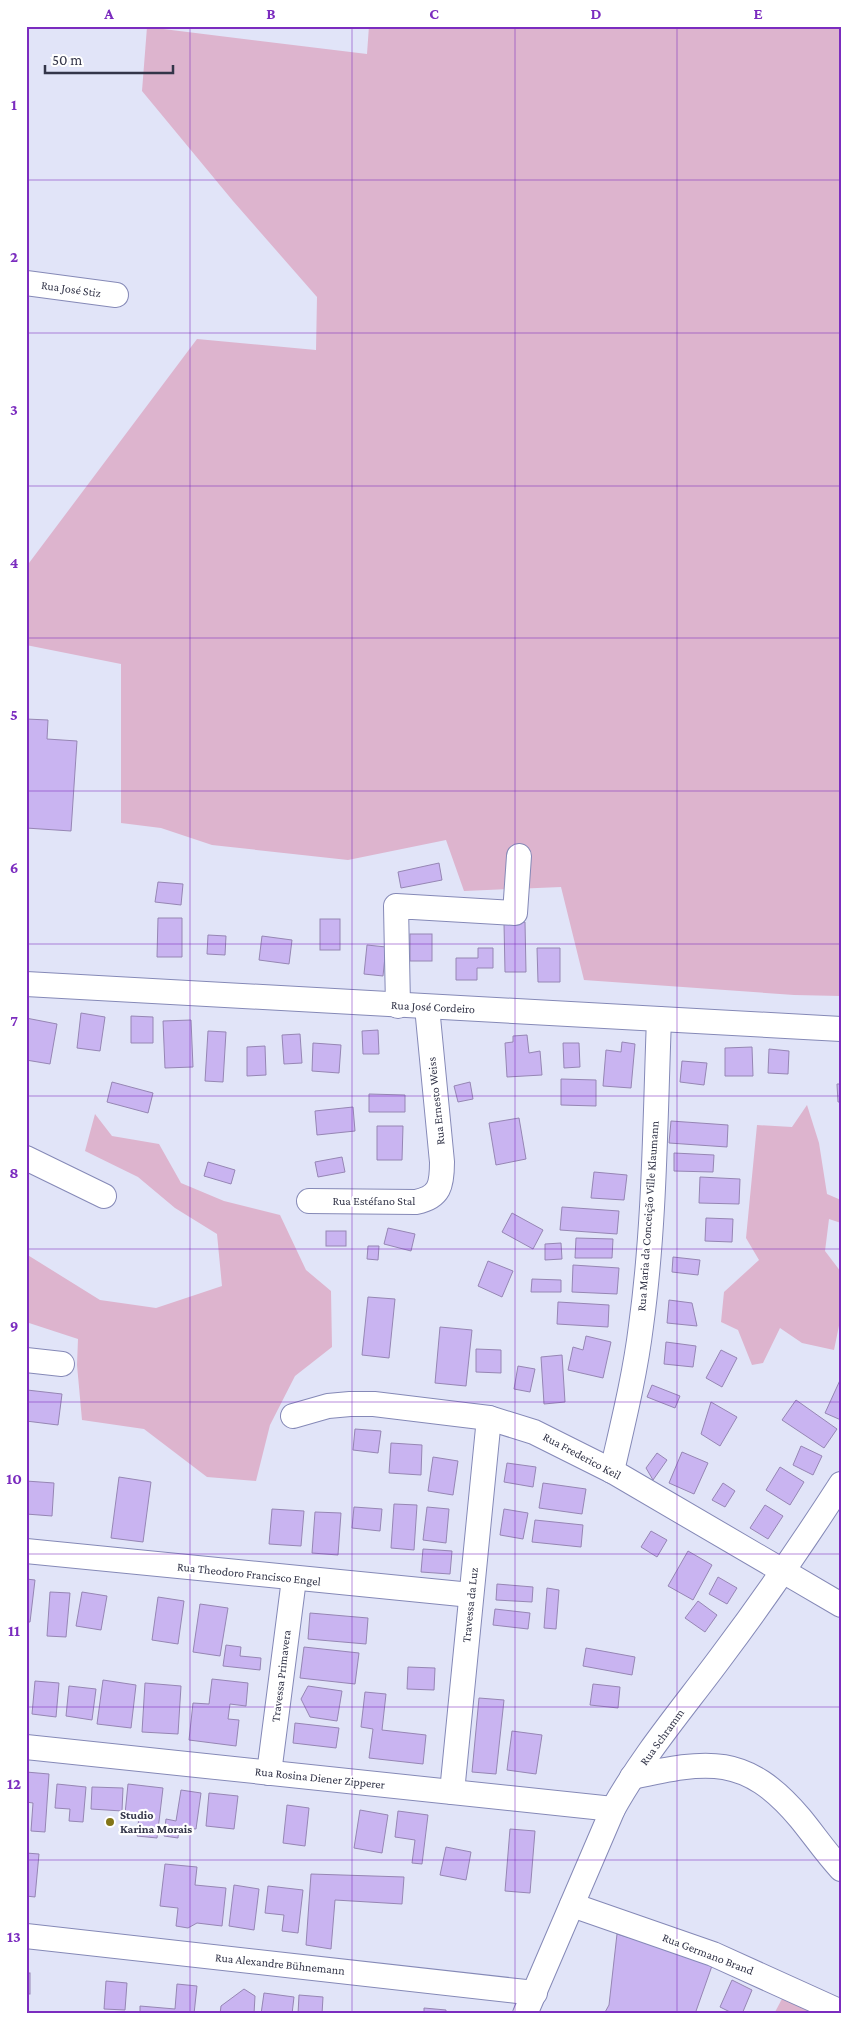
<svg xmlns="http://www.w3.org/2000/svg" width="867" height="2040" font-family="'Crimson Pro',serif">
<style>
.green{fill:#ddb4ce}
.building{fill:#c9b4f1;stroke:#9686b4}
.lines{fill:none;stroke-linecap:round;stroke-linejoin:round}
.minor-casing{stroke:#8589b7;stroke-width:26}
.minor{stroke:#fff;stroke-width:24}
.grid{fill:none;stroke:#7b2cbf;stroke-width:1;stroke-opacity:0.55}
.poi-dot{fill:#837518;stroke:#fff;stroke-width:2}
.labels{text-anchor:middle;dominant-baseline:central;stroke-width:4.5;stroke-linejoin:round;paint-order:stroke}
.street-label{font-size:12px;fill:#333549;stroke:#fff}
.poi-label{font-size:12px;font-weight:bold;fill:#333549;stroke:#fff;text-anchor:start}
.neatline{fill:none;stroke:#7b2cbf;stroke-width:2}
.grid-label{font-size:16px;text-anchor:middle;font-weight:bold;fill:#7b2cbf}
</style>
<rect width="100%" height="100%" fill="#e1e4f8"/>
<g class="green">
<polygon points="369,26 841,26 841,996 794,995 584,980 561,887 464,891 446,840 348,860 212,845 161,828 121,823 121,664 26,645 26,567 197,339 316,350 317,297 233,201 142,91 147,27 367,54"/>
<polygon points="807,1105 819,1143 827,1194 841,1200 841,1223 829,1219 825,1251 841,1272 841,1316 834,1350 802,1343 780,1328 763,1363 752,1365 738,1330 721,1322 724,1292 759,1260 746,1238 757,1125 792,1127"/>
<polygon points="95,1114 112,1136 159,1144 181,1183 224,1201 280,1215 306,1270 331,1291 332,1347 295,1376 270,1425 256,1481 207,1477 144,1429 82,1420 77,1365 78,1339 26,1322 26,1254 100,1300 156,1308 222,1286 217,1234 175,1208 138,1177 85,1151"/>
<polygon points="784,1995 824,2014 774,2014"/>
</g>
<g class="building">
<polygon points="26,719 48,720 47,739 77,741 71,831 26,828"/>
<polygon points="439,863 442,880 401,888 398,872"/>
<polygon points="158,882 183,884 181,905 155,902"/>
<polygon points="158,918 182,918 182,957 157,957"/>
<rect x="320" y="919" width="20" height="31"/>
<polygon points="525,922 526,972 505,972 504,923"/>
<rect x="410" y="934" width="22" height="27"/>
<polygon points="208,935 226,936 225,955 207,954"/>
<polygon points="262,936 292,940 289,964 259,960"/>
<polygon points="367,945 386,947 383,976 364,974"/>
<polygon points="478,948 493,948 493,968 477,968 477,980 456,980 456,958 478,958"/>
<polygon points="537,948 560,948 560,982 538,982"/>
<polygon points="81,1013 105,1017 100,1051 77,1048"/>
<polygon points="131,1016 153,1017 153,1043 131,1043"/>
<polygon points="26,1018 57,1024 50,1064 26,1060"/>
<polygon points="191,1020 193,1067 165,1068 163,1021"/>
<polygon points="378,1030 379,1054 363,1054 362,1031"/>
<polygon points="208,1031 226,1032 223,1082 205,1081"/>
<polygon points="300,1034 302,1063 284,1064 282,1035"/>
<polygon points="527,1035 529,1053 540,1051 542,1075 507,1077 505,1043 513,1042 513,1036"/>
<polygon points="622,1042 635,1044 631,1088 603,1086 606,1050 621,1052"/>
<polygon points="313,1043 341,1045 339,1073 312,1071"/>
<polygon points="563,1043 579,1043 580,1067 564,1068"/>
<polygon points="265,1046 266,1075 247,1076 247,1047"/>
<polygon points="752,1047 753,1076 725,1076 725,1048"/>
<polygon points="769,1049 789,1051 788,1074 768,1073"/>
<polygon points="682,1061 707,1063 704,1085 680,1082"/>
<polygon points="561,1079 596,1080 596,1106 561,1105"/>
<polygon points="112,1082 153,1093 148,1113 107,1102"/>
<polygon points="470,1082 473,1099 458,1102 454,1086"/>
<polygon points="837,1084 841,1084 841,1102 838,1102"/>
<polygon points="369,1094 405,1095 405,1112 369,1112"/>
<polygon points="353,1107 355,1131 317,1135 315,1111"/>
<polygon points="519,1118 526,1159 496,1165 489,1123"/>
<polygon points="671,1121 728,1125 727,1147 669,1143"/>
<polygon points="377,1126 403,1126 402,1160 377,1160"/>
<polygon points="674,1153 714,1155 713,1172 674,1171"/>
<polygon points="342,1157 345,1172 318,1177 315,1162"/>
<polygon points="208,1162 235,1170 231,1184 204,1176"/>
<polygon points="594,1172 627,1175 624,1200 591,1198"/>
<polygon points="700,1177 740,1179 739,1204 699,1203"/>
<polygon points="562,1207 619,1211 617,1234 560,1230"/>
<polygon points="512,1213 543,1230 533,1249 502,1232"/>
<polygon points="706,1218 733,1219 732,1242 705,1241"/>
<polygon points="388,1228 415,1234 411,1251 384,1244"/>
<rect x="326" y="1231" width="20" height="15"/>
<polygon points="576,1238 613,1239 612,1258 575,1258"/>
<polygon points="561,1243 562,1259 545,1260 545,1244"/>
<polygon points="368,1246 379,1246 378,1260 367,1259"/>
<polygon points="673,1257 700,1260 698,1275 672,1272"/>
<polygon points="488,1261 513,1271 502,1297 478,1286"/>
<polygon points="573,1265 619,1268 617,1294 572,1292"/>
<polygon points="532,1279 561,1280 561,1292 531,1292"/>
<polygon points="368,1297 395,1299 389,1358 362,1355"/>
<polygon points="669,1300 692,1303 697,1326 667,1323"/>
<polygon points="558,1302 609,1305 608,1327 557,1324"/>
<polygon points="440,1327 472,1330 466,1386 435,1383"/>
<polygon points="586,1336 611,1342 603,1378 568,1370 573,1347 583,1350"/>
<polygon points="666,1342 696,1346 693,1367 664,1364"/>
<polygon points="476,1349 501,1350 501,1373 476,1372"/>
<polygon points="721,1350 737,1358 722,1387 706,1378"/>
<polygon points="562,1355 565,1402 544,1404 541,1357"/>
<polygon points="518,1366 535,1369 530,1392 514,1389"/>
<polygon points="841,1378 841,1420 825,1413"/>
<polygon points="652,1385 680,1396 675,1408 647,1397"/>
<polygon points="27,1390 62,1394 58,1425 26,1421"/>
<polygon points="796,1400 837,1429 824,1448 782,1420"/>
<polygon points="711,1402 737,1417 720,1446 701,1434"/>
<polygon points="355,1429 381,1431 378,1453 353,1450"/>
<polygon points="391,1443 422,1445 421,1475 389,1473"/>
<polygon points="801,1446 822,1456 813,1475 793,1465"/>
<polygon points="682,1452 708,1463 694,1494 669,1483"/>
<polygon points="657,1453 667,1460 653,1480 646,1468"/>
<polygon points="433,1457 458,1461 453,1495 428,1491"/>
<polygon points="507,1463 536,1467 533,1487 504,1482"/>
<polygon points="780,1467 804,1482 790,1505 766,1490"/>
<polygon points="119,1477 151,1482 143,1542 111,1538"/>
<polygon points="26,1481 54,1483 52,1516 26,1514"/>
<polygon points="543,1483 586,1489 582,1514 539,1508"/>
<polygon points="723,1483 735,1491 725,1507 712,1500"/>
<polygon points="394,1504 417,1505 414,1550 391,1548"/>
<polygon points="765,1505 783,1516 768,1539 750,1528"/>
<polygon points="354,1507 382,1509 380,1531 352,1528"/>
<polygon points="427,1507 449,1509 446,1543 423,1540"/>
<polygon points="272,1509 304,1511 301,1546 269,1544"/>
<polygon points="504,1509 528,1513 523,1539 500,1535"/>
<polygon points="315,1512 341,1513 338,1555 312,1553"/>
<polygon points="535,1520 583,1525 581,1547 532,1542"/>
<polygon points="651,1531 667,1540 657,1557 641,1547"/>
<polygon points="423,1549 452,1551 450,1574 421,1572"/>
<polygon points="688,1551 712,1565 693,1600 668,1586"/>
<polygon points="718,1577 737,1588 727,1604 709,1594"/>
<polygon points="26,1579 35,1580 30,1622 26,1622"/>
<polygon points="497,1584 533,1587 532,1602 496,1600"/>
<polygon points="547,1588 559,1590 556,1629 544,1628"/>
<polygon points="50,1592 70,1593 66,1637 47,1636"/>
<polygon points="82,1592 107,1596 101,1630 76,1626"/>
<polygon points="158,1597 184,1601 178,1644 152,1640"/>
<polygon points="698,1601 717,1615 705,1632 685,1618"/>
<polygon points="200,1604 228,1608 220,1656 193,1652"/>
<polygon points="495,1609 530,1613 528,1629 493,1625"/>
<polygon points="310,1613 368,1618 366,1644 308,1639"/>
<polygon points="226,1645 241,1647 240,1656 261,1658 260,1670 223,1666"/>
<polygon points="304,1647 359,1653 355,1684 300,1678"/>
<polygon points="586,1648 635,1657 632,1675 583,1666"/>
<polygon points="408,1667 435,1668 434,1690 407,1689"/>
<polygon points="212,1679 248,1683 246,1706 230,1704 228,1719 239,1720 236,1746 189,1740 193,1703 209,1704"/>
<polygon points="103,1680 136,1685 131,1728 97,1724"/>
<polygon points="35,1681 59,1683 56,1717 32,1714"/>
<polygon points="145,1683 181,1686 178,1734 142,1732"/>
<polygon points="593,1684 620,1687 618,1708 590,1705"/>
<polygon points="69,1686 96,1689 92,1720 66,1716"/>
<polygon points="308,1686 342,1691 337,1721 310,1717 301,1699"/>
<polygon points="365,1692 386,1694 382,1730 426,1735 423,1764 369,1758 373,1729 361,1727"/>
<polygon points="479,1698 504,1700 496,1774 472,1772"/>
<polygon points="295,1723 339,1728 336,1748 293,1743"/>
<polygon points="512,1731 542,1735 536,1774 507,1770"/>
<polygon points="26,1772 49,1774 45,1832 31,1831 33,1803 26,1802"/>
<polygon points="57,1784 86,1787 83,1822 69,1821 70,1809 55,1808"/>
<polygon points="128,1784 163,1788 157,1838 137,1836 139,1816 125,1814"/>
<polygon points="92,1787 123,1788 122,1811 91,1809"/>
<polygon points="181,1790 201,1793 196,1829 179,1827 178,1838 164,1836 166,1819 176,1821"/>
<polygon points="209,1793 238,1796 234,1829 206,1826"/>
<polygon points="287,1805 309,1808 305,1846 283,1843"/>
<polygon points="360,1810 388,1815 382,1853 354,1848"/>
<polygon points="398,1811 428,1815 422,1864 412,1863 415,1840 395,1837"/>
<polygon points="510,1829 535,1831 530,1893 505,1891"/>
<polygon points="446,1847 471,1852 466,1880 440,1875"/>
<polygon points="26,1853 39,1854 35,1897 26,1896"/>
<polygon points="165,1864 197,1867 195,1885 226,1888 222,1926 197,1923 188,1928 176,1926 178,1908 160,1906"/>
<polygon points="311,1874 404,1877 402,1904 335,1900 331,1949 306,1945"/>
<polygon points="234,1885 259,1889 254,1930 229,1926"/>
<polygon points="268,1886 303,1890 298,1933 282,1931 284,1915 265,1913"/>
<polygon points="617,1934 713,1963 695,2014 604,2014 609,2005"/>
<rect x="26" y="1973" width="4" height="21"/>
<polygon points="732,1980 752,1990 742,2014 734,2014 720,2007"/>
<polygon points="106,1981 127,1983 125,2010 104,2009"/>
<polygon points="177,1984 197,1986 194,2014 140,2014 140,2006 175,2009"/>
<polygon points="244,1989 255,1996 254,2014 220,2014 221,2006"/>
<polygon points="264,1993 294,1997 292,2014 261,2014"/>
<polygon points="299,1995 323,1997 322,2014 298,2014"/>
<polygon points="424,2008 446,2010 446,2014 424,2014"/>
</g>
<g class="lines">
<g class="minor-casing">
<g id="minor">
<polyline points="26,283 116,295"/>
<polyline points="26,984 841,1029"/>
<polyline points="398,1006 396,906 515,913 519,856"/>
<polyline points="26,1158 104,1196"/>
<path d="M309 1201 416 1202C440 1197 442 1185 442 1162L427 1007"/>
<polyline points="26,1360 62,1364"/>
<polyline points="293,1416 328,1406 350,1404 374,1404 489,1418 534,1432 612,1471 841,1605"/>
<path d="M612 1471C623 1423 635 1375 641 1326 655 1224 655 1121 659 1019"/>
<polyline points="26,1551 471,1595"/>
<polyline points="26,1747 613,1809"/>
<polyline points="269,1773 294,1579"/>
<path d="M632 1777C708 1760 746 1754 800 1818 814 1835 826 1853 841 1869"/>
<polyline points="452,1792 489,1418"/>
<polyline points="572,1905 713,1954 841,2012"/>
<polyline points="26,1936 535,1993"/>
<path d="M525 2014 613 1809C643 1755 684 1707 721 1657 763 1601 803 1543 841 1484"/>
</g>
</g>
<use href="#minor" class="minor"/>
</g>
<path class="grid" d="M190 26V2014M352 26V2014M515 26V2014M677 26V2014M26 180H841M26 333H841M26 486H841M26 638H841M26 791H841M26 944H841M26 1096H841M26 1249H841M26 1402H841M26 1554H841M26 1707H841M26 1860H841"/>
<circle class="poi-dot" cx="110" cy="1822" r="5"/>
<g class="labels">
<g class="street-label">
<text transform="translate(71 289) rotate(8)">Rua José Stiz</text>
<text transform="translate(433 1007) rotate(3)">Rua José Cordeiro</text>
<text transform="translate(436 1101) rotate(-96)">Rua Ernesto Weiss</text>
<text x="374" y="1201">Rua Estéfano Stal</text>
<text transform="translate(648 1216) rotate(-86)">Rua Maria da Conceição Ville Klaumann</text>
<text transform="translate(582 1456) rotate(28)">Rua Frederico Keil</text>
<text transform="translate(249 1574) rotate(6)">Rua Theodoro Francisco Engel</text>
<text transform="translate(470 1605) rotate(-84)">Travessa da Luz</text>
<text transform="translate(281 1676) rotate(-83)">Travessa Primavera</text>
<text transform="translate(662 1737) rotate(-54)">Rua Schramm</text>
<text transform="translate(320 1778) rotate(6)">Rua Rosina Diener Zipperer</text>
<text transform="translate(708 1954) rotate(21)">Rua Germano Brand</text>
<text transform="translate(280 1964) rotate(6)">Rua Alexandre Bühnemann</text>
</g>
<g class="poi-label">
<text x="120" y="1815">Studio<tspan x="120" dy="14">Karina Morais</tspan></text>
</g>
</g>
<rect width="867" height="2040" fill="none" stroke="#ffffff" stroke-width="55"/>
<path d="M45 65v8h128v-8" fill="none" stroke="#333549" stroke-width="2.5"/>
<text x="52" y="65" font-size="15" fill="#333549" stroke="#ffffff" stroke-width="4" paint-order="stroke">50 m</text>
<rect x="28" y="28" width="812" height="1984" class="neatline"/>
<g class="grid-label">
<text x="109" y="19">A</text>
<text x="271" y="19">B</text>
<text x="434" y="19">C</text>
<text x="596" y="19">D</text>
<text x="758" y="19">E</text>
<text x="14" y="110">1</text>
<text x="14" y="262">2</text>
<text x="14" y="415">3</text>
<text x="14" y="568">4</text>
<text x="14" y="720">5</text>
<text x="14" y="873">6</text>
<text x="14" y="1026">7</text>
<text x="14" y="1178">8</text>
<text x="14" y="1331">9</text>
<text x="14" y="1484">10</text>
<text x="14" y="1636">11</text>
<text x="14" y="1789">12</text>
<text x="14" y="1942">13</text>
</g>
</svg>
